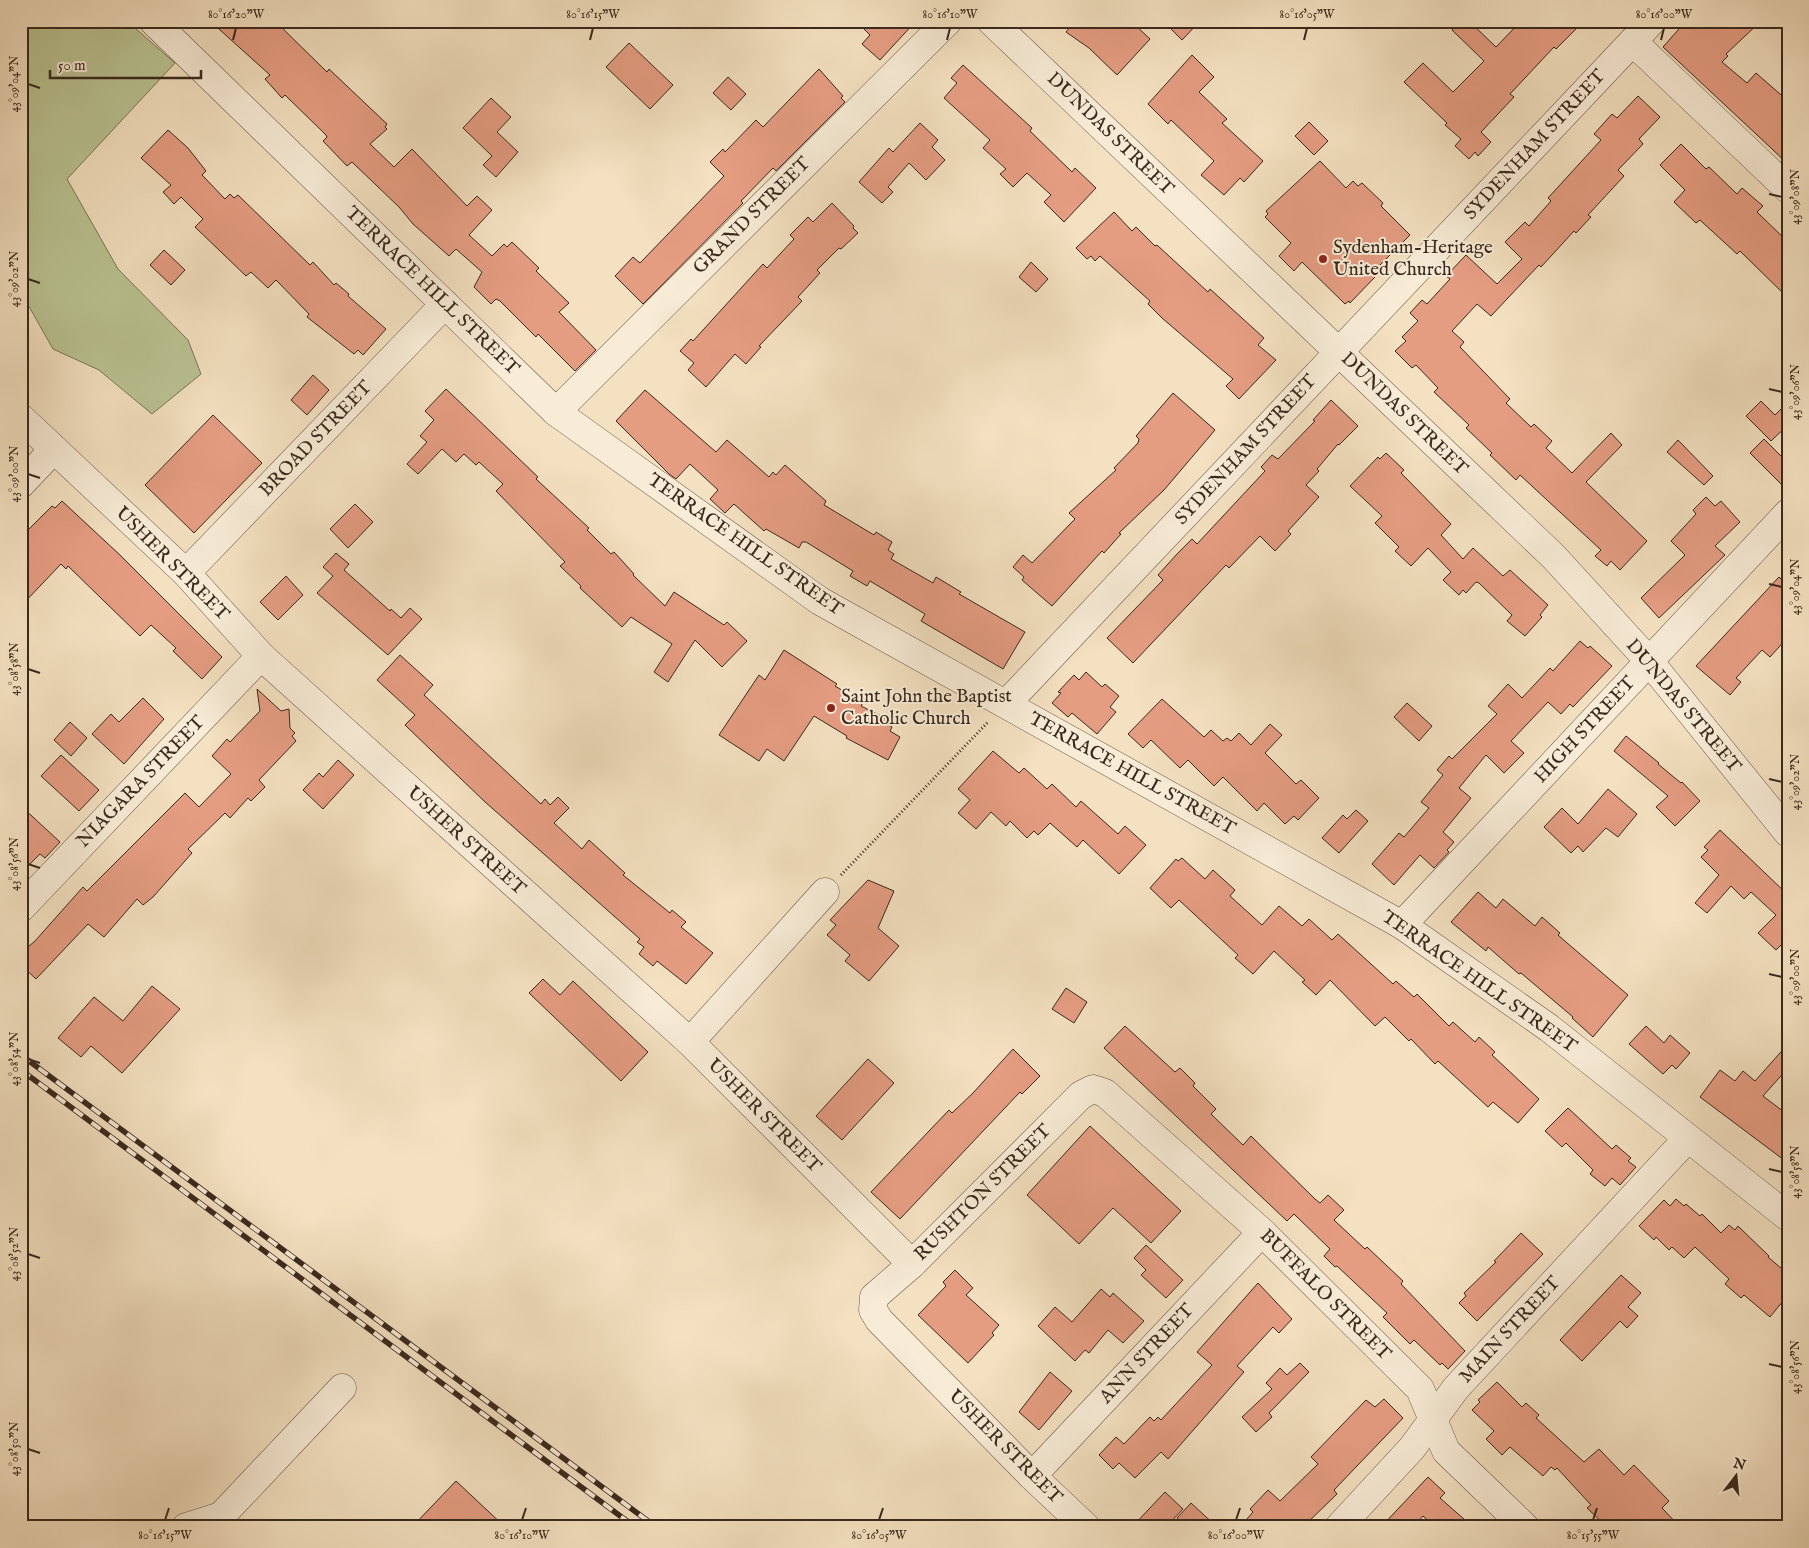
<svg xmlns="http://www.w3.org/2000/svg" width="1809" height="1548" font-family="'IM FELL English',serif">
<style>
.green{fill:#bac393;stroke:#7a7658}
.building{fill:#e59d82;stroke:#39291d}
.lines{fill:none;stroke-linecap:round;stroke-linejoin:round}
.minor-casing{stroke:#685746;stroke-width:29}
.path{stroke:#39291d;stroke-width:3;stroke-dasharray:1 2.5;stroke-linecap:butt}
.minor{stroke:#f8ecd7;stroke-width:28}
.rail-casing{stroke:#39291d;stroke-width:5.5}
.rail{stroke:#f8ecd7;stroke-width:4;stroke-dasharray:11;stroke-linecap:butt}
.ticks{fill:none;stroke:#39291d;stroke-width:2}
.poi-dot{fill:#8f2418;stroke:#f8ecd7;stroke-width:2}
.labels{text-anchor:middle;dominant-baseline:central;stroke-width:4;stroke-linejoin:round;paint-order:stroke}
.street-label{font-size:19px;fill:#39291d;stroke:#f8ecd7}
.poi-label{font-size:19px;fill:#39291d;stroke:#f8ecd7;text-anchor:start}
.neatline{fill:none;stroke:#39291d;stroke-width:2}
.ticks-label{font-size:12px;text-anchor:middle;fill:#39291d}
</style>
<rect width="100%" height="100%" fill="#f4e1c1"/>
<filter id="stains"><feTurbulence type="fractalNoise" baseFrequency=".004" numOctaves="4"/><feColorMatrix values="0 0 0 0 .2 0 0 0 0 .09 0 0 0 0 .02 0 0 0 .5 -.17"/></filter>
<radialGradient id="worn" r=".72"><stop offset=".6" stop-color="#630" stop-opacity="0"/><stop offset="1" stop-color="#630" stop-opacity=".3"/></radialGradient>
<polygon class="green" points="21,21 127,21 175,63 67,179 118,269 188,340 201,374 152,414 99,370 53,349 27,303 21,301"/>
<g class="building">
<polygon points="210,21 275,21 327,72 329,69 387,124 385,127 387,129 370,144 394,167 412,149 467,206 477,196 492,210 469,235 492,256 504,244 507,247 512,242 539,268 536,271 569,303 559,312 596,350 575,371 538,334 536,337 500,301 496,299 491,304 474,287 482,272 456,249 449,256 413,224 399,207 352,162 347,166 323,141 327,137 326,135 285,95 282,98 265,79 270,75"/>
<polygon points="856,21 916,21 880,60 862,44 870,35"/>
<polygon points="1075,21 1131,21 1150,39 1117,75 1089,48 1066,32"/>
<polygon points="1163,21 1200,21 1182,40"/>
<polygon points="1460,21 1469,21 1496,47 1521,21 1584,21 1556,49 1554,47 1510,94 1514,97 1481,132 1491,142 1478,156 1475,152 1469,159 1455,146 1461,139 1445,125 1447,123 1404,82 1423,63 1453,92 1484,61 1452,30"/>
<polygon points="1686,21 1761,21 1726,54 1728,56 1722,62 1747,83 1756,73 1788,101 1788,164 1663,47"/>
<polygon points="629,43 673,85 650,109 606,67"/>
<polygon points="1192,55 1214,77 1199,92 1227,119 1222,123 1263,161 1244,182 1240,178 1224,195 1201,175 1214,161 1171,120 1168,124 1148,104"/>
<polygon points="963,65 1032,128 1030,131 1072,172 1075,168 1096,188 1064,222 1044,202 1051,195 1027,173 1013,187 1000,174 1006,169 983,148 990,140 944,98 957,83 951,78"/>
<polygon points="819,69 843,96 841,98 845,102 776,171 773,168 741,201 743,203 643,304 615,276 633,257 640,263 724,176 710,162 723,149 725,152 756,120 763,127"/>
<polygon points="728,77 746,94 731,110 713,93"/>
<polygon points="1638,96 1660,117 1639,139 1643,144 1618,170 1624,176 1588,215 1591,217 1576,233 1574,231 1541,267 1539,265 1491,316 1477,304 1452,331 1464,342 1460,347 1510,399 1506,403 1531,427 1534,424 1552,441 1546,448 1572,473 1611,433 1622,445 1586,482 1647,541 1620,570 1611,561 1607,566 1595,556 1601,550 1520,475 1516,480 1490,455 1492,453 1466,428 1469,425 1434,392 1438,388 1416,365 1412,368 1395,351 1406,341 1402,337 1418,321 1410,313 1422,300 1427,304 1450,279 1446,276 1466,255 1497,284 1522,259 1505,242 1525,222 1529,226 1551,201 1548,198 1601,140 1594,134 1612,114 1617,118"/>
<polygon points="491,98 511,117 497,132 518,152 496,177 483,165 492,156 463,128"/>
<polygon points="1309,122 1328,141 1314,155 1295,136"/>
<polygon points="920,123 938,140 932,147 945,160 926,180 909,163 888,187 893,192 882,203 859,182 889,148 893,152"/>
<polygon points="168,130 188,148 206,171 202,175 225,199 230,194 234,198 238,195 310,265 313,262 334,285 336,283 349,294 348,296 386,329 363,355 358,350 354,354 307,317 309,314 276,280 268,288 251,272 246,276 195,227 203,219 181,197 174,204 163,192 171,185 141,158"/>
<polygon points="1681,144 1706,169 1709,167 1737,194 1742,188 1763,206 1757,212 1788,242 1788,298 1740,251 1737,254 1700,220 1696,223 1674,202 1685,190 1660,165"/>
<polygon points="1320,161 1346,188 1353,181 1358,186 1362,183 1383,203 1381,206 1410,235 1380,265 1382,266 1374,275 1375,277 1350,303 1349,301 1345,304 1302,262 1294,271 1279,256 1291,243 1265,217 1268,214 1266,211"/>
<polygon points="832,203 854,226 853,228 858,233 841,249 839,248 817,270 820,273 798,297 802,301 759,346 761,347 746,364 735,354 706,387 688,370 694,363 680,351 691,339 693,341 763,264 767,268 794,239 790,235 808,217 813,222"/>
<polygon points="1114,212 1132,231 1136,227 1155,246 1157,245 1208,292 1210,289 1264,338 1258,345 1276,360 1239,399 1226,386 1233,379 1162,318 1148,304 1150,301 1100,256 1095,261 1091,256 1087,259 1076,248"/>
<polygon points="164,250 185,270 171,285 150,265"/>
<polygon points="1031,262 1048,279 1036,292 1019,277"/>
<polygon points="313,375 329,390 307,415 291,400"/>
<polygon points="446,389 538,477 536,479 589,528 587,530 611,554 614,552 634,574 633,575 665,606 674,592 724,625 727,622 747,641 722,667 695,640 668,682 654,672 672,644 631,617 622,627 580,588 581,586 560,566 565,562 496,491 503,484 479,462 476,465 464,454 456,462 442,449 418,474 407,464 427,442 420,436 434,420 425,411"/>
<polygon points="645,390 716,452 727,440 769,477 773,472 776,475 785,465 826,501 824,505 874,535 876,532 892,542 888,550 894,554 891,559 933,583 936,577 961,592 959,594 1025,632 1003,669 921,621 925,614 870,581 867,586 850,576 853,571 806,542 802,542 799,548 766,529 764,531 734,504 725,513 710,499 718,490 690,464 676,479 669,474 616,421"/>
<polygon points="1173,393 1215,430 1164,490 1119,533 1121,534 1104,553 1102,551 1052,606 1022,580 1024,577 1013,567 1023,555 1032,563 1075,519 1069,513 1116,470 1114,468 1138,443 1139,439 1136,436"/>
<polygon points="1331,400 1358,426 1339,445 1338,444 1317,469 1319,471 1306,485 1319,497 1288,531 1291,534 1275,551 1260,536 1229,568 1226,565 1133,663 1107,638 1163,580 1158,575 1177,554 1192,539 1197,544 1265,471 1261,467 1272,455 1278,459 1315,421 1313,420"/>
<polygon points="1761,401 1775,415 1788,402 1788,425 1771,441 1746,416"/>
<polygon points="213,415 262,463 194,533 145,485"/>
<polygon points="1764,439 1788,463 1788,491 1750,453"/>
<polygon points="1678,440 1713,476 1704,485 1667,452"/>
<polygon points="1386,453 1404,470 1401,473 1451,524 1441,535 1463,559 1473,548 1503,576 1510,570 1548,605 1540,615 1542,617 1525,636 1507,621 1512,615 1479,583 1476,582 1466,593 1463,590 1459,595 1443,580 1451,572 1428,548 1411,566 1395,551 1399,547 1375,523 1382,516 1350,486 1378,457 1380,459"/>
<polygon points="1706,497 1715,506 1721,501 1740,522 1715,546 1725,555 1659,618 1641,598 1685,555 1671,541 1696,514 1693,510"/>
<polygon points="62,501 120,555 222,657 202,679 173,651 176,648 151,625 140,636 68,566 66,569 61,564 21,606 21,537 52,506 55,508"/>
<polygon points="355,504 373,522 348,548 330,529"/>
<polygon points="336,553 349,564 344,570 390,611 391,609 401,618 410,608 422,619 388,655 317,593 333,576 323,567"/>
<polygon points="286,576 303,595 278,620 260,602"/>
<polygon points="1779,577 1788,586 1788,637 1770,657 1762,650 1736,678 1741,682 1730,695 1696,666"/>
<polygon points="1580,641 1588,648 1590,646 1612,666 1573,707 1570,704 1561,714 1548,702 1511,741 1524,753 1504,773 1486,755 1459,788 1471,798 1443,832 1454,842 1447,850 1449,852 1434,868 1420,855 1394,885 1372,864 1399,833 1404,837 1429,808 1421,802 1443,775 1437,770 1449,756 1452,759 1497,714 1488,706 1508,684 1522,698 1550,668 1553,671"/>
<polygon points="784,650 837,684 835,686 863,703 861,706 887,719 885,723 892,727 890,731 900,737 888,760 846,738 847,736 814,716 784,761 767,749 759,761 719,735 759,675 765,680"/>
<polygon points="400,655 433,685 424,695 541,804 545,799 550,805 558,797 569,808 554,823 582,849 589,840 625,873 623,875 670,913 672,910 686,922 681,927 713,953 686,984 657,961 653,966 639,954 644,947 637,942 640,939 484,801 405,725 415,715 377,680"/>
<polygon points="1086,672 1102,687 1105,684 1119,696 1110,707 1116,712 1097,734 1072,713 1068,717 1052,703 1061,693 1058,692 1074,675 1079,680"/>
<polygon points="257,689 281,711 289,709 290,728 295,733 292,736 296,741 259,780 265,787 251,801 248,798 230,818 225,813 188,849 192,853 153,897 143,905 137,899 104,937 88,924 36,979 21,965 21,953 35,941 83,887 87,891 185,793 199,807 231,774 212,756 227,739 230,742 260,711"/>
<polygon points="143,698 164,719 124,764 92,734 111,714 119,722"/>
<polygon points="1162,699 1204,737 1211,730 1223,741 1227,738 1231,741 1239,733 1251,745 1270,724 1282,735 1265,753 1296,784 1301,780 1319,798 1298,820 1294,816 1285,824 1264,803 1257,811 1223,777 1214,786 1188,760 1180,768 1151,740 1143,748 1128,734"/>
<polygon points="1407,703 1432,726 1419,741 1394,717"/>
<polygon points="70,722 87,738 71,756 54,740"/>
<polygon points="1626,736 1659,763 1658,764 1681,783 1682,782 1700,801 1675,826 1656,807 1668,796 1614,751"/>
<polygon points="993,751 1019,773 1024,768 1047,789 1052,784 1076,807 1081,801 1118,834 1125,826 1146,845 1119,874 1083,840 1077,847 1050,823 1038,835 1034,831 1027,838 1010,821 1006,826 991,812 976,829 958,813 970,800 958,789"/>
<polygon points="61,755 99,790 79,811 41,776"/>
<polygon points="338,760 354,775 323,809 303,790 319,773 323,777"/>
<polygon points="1608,789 1637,814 1618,837 1606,828 1583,852 1578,846 1571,853 1544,827 1562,808 1578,824"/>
<polygon points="21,806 60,842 45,858 40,854 21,873"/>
<polygon points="1356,810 1368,821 1339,853 1322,838 1343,815 1347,819"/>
<polygon points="1720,830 1788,895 1788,938 1776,950 1758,933 1776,915 1751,892 1744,899 1731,886 1707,913 1695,903 1719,875 1701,857 1708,850 1704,847"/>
<polygon points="1182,858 1205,879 1213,870 1235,890 1230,896 1262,925 1279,906 1302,926 1309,919 1332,940 1338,934 1393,984 1396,981 1414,997 1417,994 1449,1026 1453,1022 1475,1042 1479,1037 1495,1052 1492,1055 1539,1099 1518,1123 1493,1102 1488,1107 1438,1061 1435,1064 1411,1039 1409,1041 1385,1017 1375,1026 1330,980 1316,995 1302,982 1305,980 1274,951 1253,974 1235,958 1238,955 1179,900 1171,908 1150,888 1176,859 1178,861"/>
<polygon points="868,880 894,891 878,928 899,946 869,981 845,961 850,955 827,935 836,925 830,920"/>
<polygon points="1478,892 1496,908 1503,899 1535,926 1542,917 1560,933 1558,935 1566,942 1628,995 1593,1037 1572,1018 1573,1017 1521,973 1519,974 1488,947 1486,951 1451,922"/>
<polygon points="543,979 560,995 573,981 648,1052 621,1081 529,993"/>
<polygon points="152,986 180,1009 122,1073 91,1046 81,1057 58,1038 94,997 123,1021"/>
<polygon points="1066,988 1087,1002 1074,1023 1052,1009"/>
<polygon points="1125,1026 1175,1072 1180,1068 1195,1083 1193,1086 1216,1109 1211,1114 1243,1145 1251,1136 1315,1199 1320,1203 1328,1195 1344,1210 1334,1220 1365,1249 1367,1247 1403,1281 1401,1284 1465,1351 1448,1369 1442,1363 1440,1365 1414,1340 1410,1344 1383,1317 1387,1313 1337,1266 1335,1267 1324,1256 1330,1249 1294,1214 1287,1221 1104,1048"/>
<polygon points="1646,1026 1664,1043 1670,1035 1690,1053 1676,1069 1672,1065 1663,1074 1629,1044"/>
<polygon points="1788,1044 1788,1068 1763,1096 1788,1115 1788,1163 1700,1097 1720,1070 1735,1081 1743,1071 1755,1081"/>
<polygon points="1013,1049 1040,1076 1022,1094 1020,1092 900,1219 871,1192 949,1110 952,1113 973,1093"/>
<polygon points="868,1059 894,1083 842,1140 816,1116"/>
<polygon points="1568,1108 1612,1149 1616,1145 1631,1158 1628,1161 1636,1167 1620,1185 1612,1178 1605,1186 1590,1174 1593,1170 1566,1143 1562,1147 1545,1131"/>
<polygon points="1090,1126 1181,1211 1151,1243 1113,1208 1079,1244 1027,1195"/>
<polygon points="1676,1199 1684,1206 1686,1204 1700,1216 1702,1214 1721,1233 1729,1225 1735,1230 1738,1226 1769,1256 1768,1257 1788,1274 1788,1295 1770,1317 1744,1295 1741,1298 1725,1284 1729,1279 1695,1247 1684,1258 1672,1247 1669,1250 1656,1237 1654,1240 1639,1226 1664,1200 1670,1206"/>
<polygon points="1521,1233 1543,1254 1477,1321 1459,1303 1466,1296 1464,1293 1496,1262 1494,1261"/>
<polygon points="1146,1245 1183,1280 1166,1298 1141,1275 1146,1270 1134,1258"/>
<polygon points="955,1270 973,1288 966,1295 999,1325 992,1333 994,1335 968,1363 918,1315 946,1286 943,1282"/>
<polygon points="1621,1275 1641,1293 1628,1307 1638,1316 1627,1328 1620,1321 1582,1361 1560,1340"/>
<polygon points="1258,1283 1292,1319 1279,1333 1273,1327 1237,1366 1244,1372 1168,1459 1161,1452 1135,1478 1119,1463 1113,1469 1099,1455 1116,1437 1124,1444 1150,1417 1154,1421 1158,1417 1161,1420 1212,1365 1197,1352"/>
<polygon points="1101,1289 1110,1297 1113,1293 1144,1321 1123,1343 1108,1330 1089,1353 1085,1350 1075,1361 1038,1326 1055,1307 1072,1322"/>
<polygon points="1300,1363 1309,1372 1269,1413 1272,1417 1256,1432 1242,1417 1272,1389 1266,1383 1280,1368 1287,1375"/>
<polygon points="1050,1372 1072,1391 1039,1430 1019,1412"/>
<polygon points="1497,1382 1522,1407 1526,1403 1539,1415 1536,1418 1584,1462 1599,1449 1624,1475 1634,1465 1669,1501 1662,1508 1680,1527 1607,1527 1587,1508 1591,1505 1557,1468 1555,1470 1551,1467 1543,1476 1510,1447 1502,1455 1486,1439 1494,1431 1472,1410 1480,1402 1478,1400"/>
<polygon points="1384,1399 1403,1418 1334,1490 1337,1494 1303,1527 1240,1527 1253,1512 1250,1509 1268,1490 1280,1501 1318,1464 1311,1457 1366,1400 1375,1407"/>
<polygon points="1428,1477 1445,1493 1440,1498 1473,1527 1435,1527 1423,1516 1413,1527 1381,1527"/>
<polygon points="456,1481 505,1527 412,1527"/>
<polygon points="1165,1492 1183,1509 1166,1527 1132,1527"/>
<polygon points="1191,1503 1217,1527 1187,1527 1177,1518"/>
</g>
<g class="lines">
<g class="minor-casing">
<g id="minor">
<polyline points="153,21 556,412 820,601 1402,925 1549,1028 1788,1217"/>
<polyline points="991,21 1554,557 1649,661 1788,833"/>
<polyline points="1633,42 1788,189"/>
<polyline points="556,412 948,21"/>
<polyline points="21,418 186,573 261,656 690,1042 912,1264"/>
<polyline points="21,484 54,449"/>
<polyline points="186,573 445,304"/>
<polyline points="1006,704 1652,21"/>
<polyline points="21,908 261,656"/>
<polyline points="1402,925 1788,513"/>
<polyline points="690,1042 825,892"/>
<polyline points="1032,1476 1262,1232"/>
<polyline points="186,1527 221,1516 342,1388"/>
<polyline points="1086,1527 1032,1476 879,1320 873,1310 874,1297 912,1264 1081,1095 1093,1089 1105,1093 1262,1232 1420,1389 1446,1451 1525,1527"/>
<polyline points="1339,1527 1412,1448 1456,1388 1687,1139"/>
</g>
</g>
<polyline class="path" points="841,875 989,721"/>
<use href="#minor" class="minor"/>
<g class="rail-casing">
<g id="rail">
<polyline points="21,1055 656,1527"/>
<polyline points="21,1070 635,1527"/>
</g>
</g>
<use href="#rail" class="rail"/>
</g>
<path class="ticks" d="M233 40 236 28M590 40 593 28M947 40 950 28M1304 40 1307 28M1661 40 1664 28M28 84 40 88M1769 194 1782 197M28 279 40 283M1769 389 1782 392M28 474 40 478M1769 584 1782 587M28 669 40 673M1769 779 1782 782M28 864 40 868M1769 974 1782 977M28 1059 40 1063M1769 1169 1782 1172M28 1254 40 1258M1769 1364 1782 1367M28 1449 40 1453M165 1520 169 1508M522 1520 526 1508M879 1520 883 1508M1236 1520 1240 1508M1593 1520 1597 1508"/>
<g class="poi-dot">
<circle cx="1323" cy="259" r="5"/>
<circle cx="831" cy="708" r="5"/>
</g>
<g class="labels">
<g class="street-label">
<text transform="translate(1110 134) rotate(44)">DUNDAS STREET</text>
<text transform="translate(1535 145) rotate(-47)">SYDENHAM STREET</text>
<text transform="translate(752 216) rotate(-45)">GRAND STREET</text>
<text transform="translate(432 291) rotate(44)">TERRACE HILL STREET</text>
<text transform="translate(1404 414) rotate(44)">DUNDAS STREET</text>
<text transform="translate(316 439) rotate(-46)">BROAD STREET</text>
<text transform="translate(1246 450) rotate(-47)">SYDENHAM STREET</text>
<text transform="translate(745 545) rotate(35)">TERRACE HILL STREET</text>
<text transform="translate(172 564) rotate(45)">USHER STREET</text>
<text transform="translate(1683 706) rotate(50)">DUNDAS STREET</text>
<text transform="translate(1585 730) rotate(-47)">HIGH STREET</text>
<text transform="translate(1132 774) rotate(29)">TERRACE HILL STREET</text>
<text transform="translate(141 782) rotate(-46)">NIAGARA STREET</text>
<text transform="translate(466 841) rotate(42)">USHER STREET</text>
<text transform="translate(1479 982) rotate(35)">TERRACE HILL STREET</text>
<text transform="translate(764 1116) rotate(45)">USHER STREET</text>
<text transform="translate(983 1193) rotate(-45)">RUSHTON STREET</text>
<text transform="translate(1325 1295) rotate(45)">BUFFALO STREET</text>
<text transform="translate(1510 1330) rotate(-47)">MAIN STREET</text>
<text transform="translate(1147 1354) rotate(-47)">ANN STREET</text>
<text transform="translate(1005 1447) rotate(45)">USHER STREET</text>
</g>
<g class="poi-label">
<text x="1333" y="248">Sydenham-Heritage<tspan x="1333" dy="22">United Church</tspan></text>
<text x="841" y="697">Saint John the Baptist<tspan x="841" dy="22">Catholic Church</tspan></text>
</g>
</g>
<rect width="1809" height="1548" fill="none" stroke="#f4e1c1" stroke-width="55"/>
<g transform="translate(1736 1476) rotate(16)" stroke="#f8ecd7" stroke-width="4" paint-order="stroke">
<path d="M0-4L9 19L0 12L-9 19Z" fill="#39291d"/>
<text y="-8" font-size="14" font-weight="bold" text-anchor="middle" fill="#39291d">N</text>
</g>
<path d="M50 70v8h151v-8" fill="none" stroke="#39291d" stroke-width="2.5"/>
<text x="58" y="70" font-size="15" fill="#39291d" stroke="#f8ecd7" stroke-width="4" paint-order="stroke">50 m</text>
<rect x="28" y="28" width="1754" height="1492" class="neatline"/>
<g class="ticks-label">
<text x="236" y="18">80°16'20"W</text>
<text x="593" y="18">80°16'15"W</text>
<text x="950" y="18">80°16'10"W</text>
<text x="1307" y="18">80°16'05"W</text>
<text x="1664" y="18">80°16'00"W</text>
<text transform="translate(14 84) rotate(-90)" y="4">43°09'04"N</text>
<text transform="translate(1795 197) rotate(-90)" y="4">43°09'08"N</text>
<text transform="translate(14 279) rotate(-90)" y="4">43°09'02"N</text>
<text transform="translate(1795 392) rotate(-90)" y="4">43°09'06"N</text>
<text transform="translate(14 474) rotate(-90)" y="4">43°09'00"N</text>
<text transform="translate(1795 587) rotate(-90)" y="4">43°09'04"N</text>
<text transform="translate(14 669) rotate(-90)" y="4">43°08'58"N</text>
<text transform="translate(1795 782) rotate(-90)" y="4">43°09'02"N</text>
<text transform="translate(14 864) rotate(-90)" y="4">43°08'56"N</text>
<text transform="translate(1795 977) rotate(-90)" y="4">43°09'00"N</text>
<text transform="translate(14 1059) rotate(-90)" y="4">43°08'54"N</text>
<text transform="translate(1795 1172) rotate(-90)" y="4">43°08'58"N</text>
<text transform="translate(14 1254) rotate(-90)" y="4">43°08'52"N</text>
<text transform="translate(1795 1367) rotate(-90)" y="4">43°08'56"N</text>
<text transform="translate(14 1449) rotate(-90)" y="4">43°08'50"N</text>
<text x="165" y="1539">80°16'15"W</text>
<text x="522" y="1539">80°16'10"W</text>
<text x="879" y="1539">80°16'05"W</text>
<text x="1236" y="1539">80°16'00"W</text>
<text x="1593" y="1539">80°15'55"W</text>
</g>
<rect width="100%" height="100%" filter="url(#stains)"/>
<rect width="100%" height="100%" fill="url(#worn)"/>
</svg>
